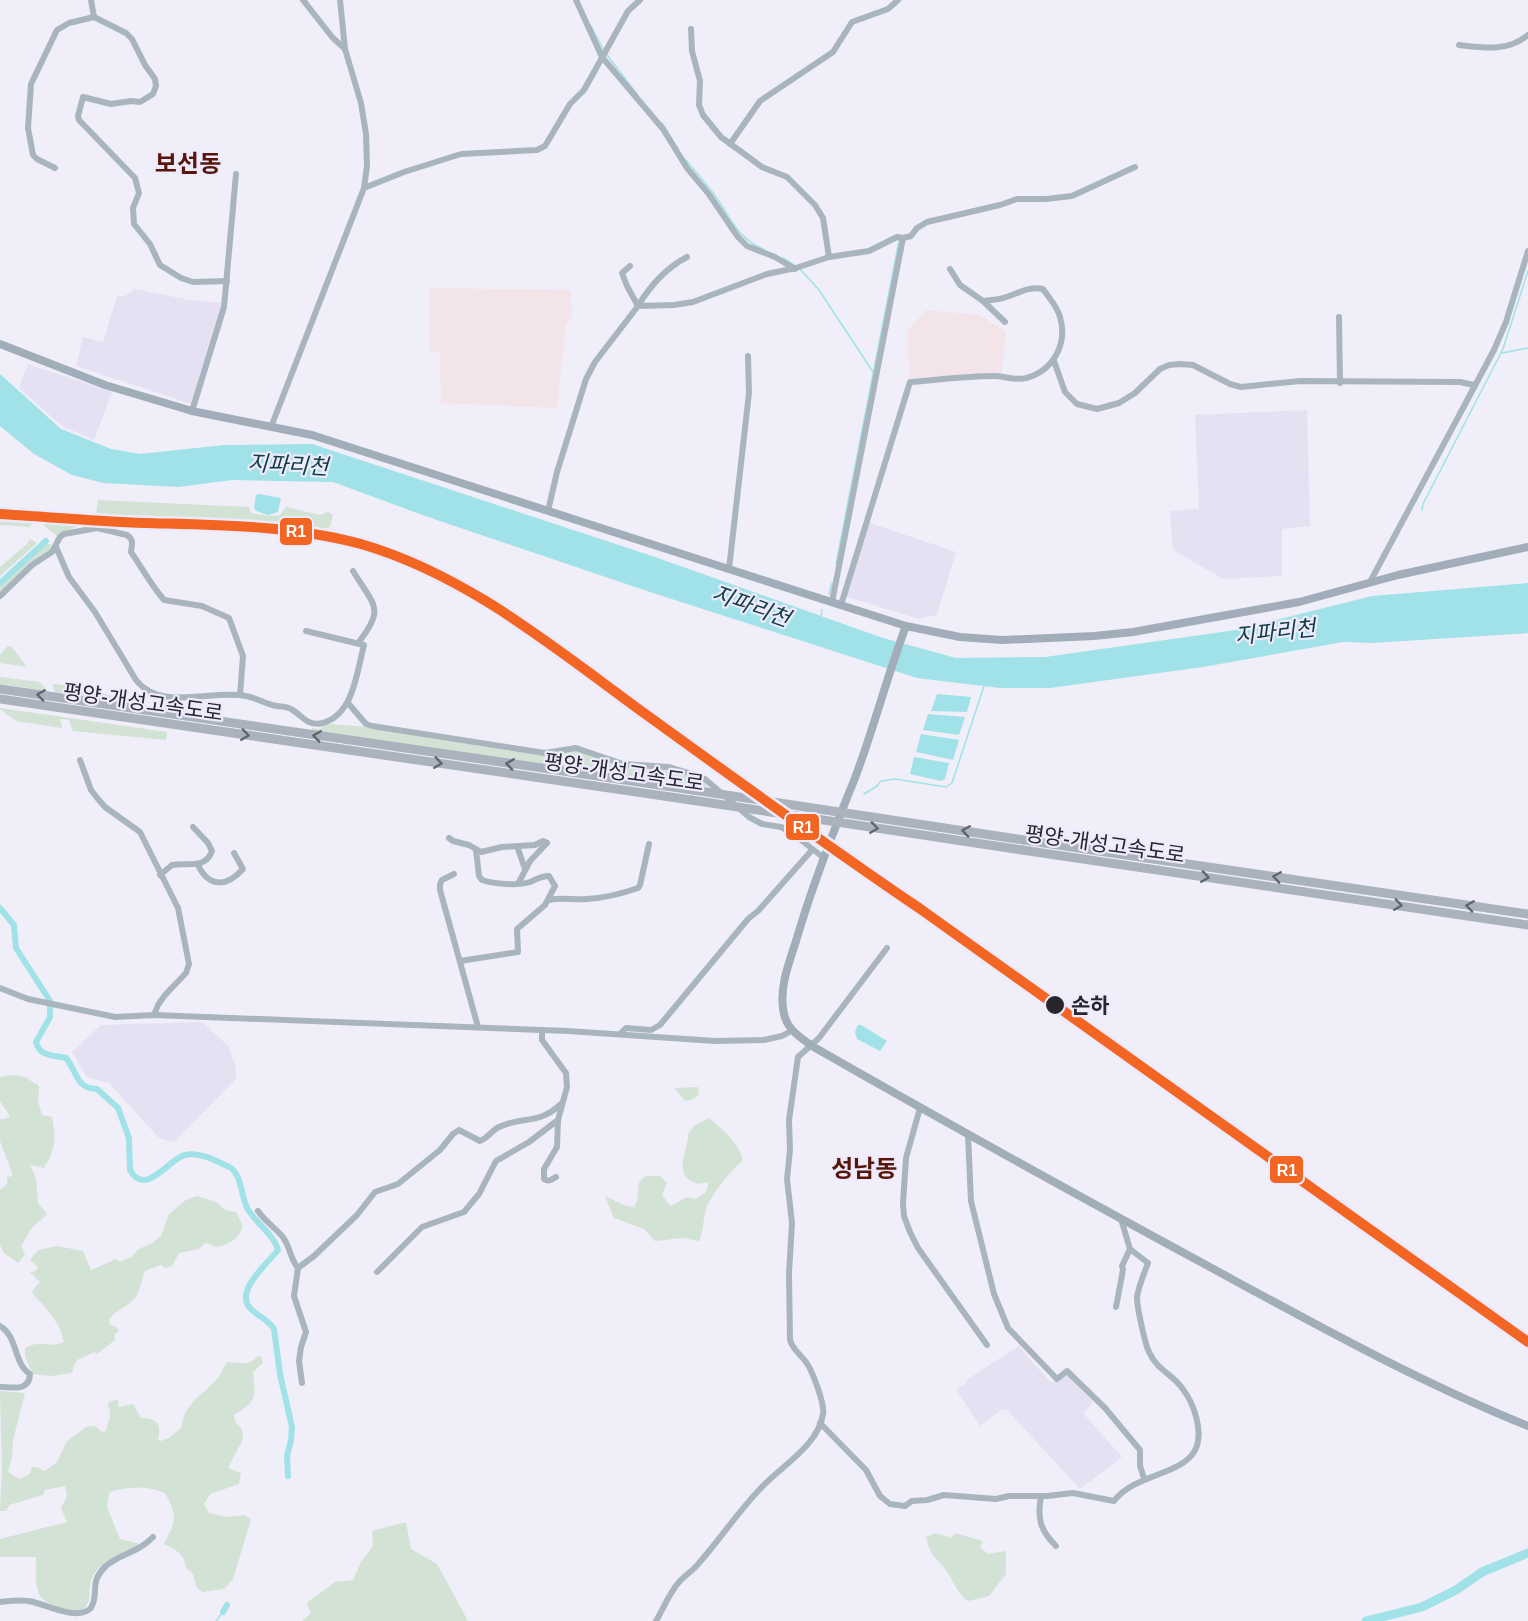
<svg xmlns="http://www.w3.org/2000/svg" width="1528" height="1621" font-family="Helvetica,'Noto Sans KR',sans-serif">
<style>
.industrial{fill:#e6e1f2}
.education{fill:#f3e4e9}
.green{fill:#d2e2d4}
.water{fill:#a0e2e7}
.lines{fill:none;stroke-linecap:round;stroke-linejoin:round}
.stream{stroke:#a0e2e7;stroke-width:1.5}
.canal{stroke:#a0e2e7;stroke-width:6}
.river{stroke:#a0e2e7;stroke-width:9}
.minor{stroke:#a9b5be;stroke-width:6}
.major{stroke:#a1adb8;stroke-width:8}
.highway{stroke:#aab2bd;stroke-width:9}
.highway-bridge{stroke:#aab2bd;stroke-width:9}
.rail-1-casing{stroke:#edeafd;stroke-width:15}
.rail-1{stroke:#f26522;stroke-width:10}
.oneway{stroke:#62656e}
.stop-dot{fill:#28262d;stroke:#edeafd;stroke-width:2}
.labels{text-anchor:middle;dominant-baseline:central;stroke-width:4.5;stroke-linejoin:round;paint-order:stroke}
.street-label{font-size:21px;fill:#28262d;stroke:#edeafd}
.stop-label{font-size:21px;font-weight:bold;fill:#28262d;stroke:#edeafd;text-anchor:start}
.water-label{font-size:22px;font-style:italic;fill:#103e3f;stroke:#edeafd}
.quarter-label{font-size:24px;font-weight:bold;fill:#581608;stroke:#edeafd}
.line-badge{stroke:#edeafd;stroke-width:2}
.badge-label{font-size:16px;text-anchor:middle;font-weight:bold;fill:#fff}
</style>
<rect width="100%" height="100%" fill="#f0eef9"/>
<g class="industrial">
<polygon points="135,289 190,300 223,303 191,404 76,366 83,337 103,342 117,296 125,296"/>
<polygon points="28,364 112,392 94,440 62,426 19,388"/>
<polygon points="1307,410 1310,526 1282,529 1282,576 1223,579 1173,550 1170,511 1199,509 1195,415"/>
<polygon points="864,521 956,552 937,615 919,619 841,595"/>
<polygon points="202,1022 228,1046 236,1068 236,1077 233,1082 174,1142 159,1138 109,1083 87,1077 72,1052 101,1025"/>
<polygon points="1019,1346 1051,1383 1067,1374 1093,1402 1083,1413 1122,1457 1080,1489 1006,1409 1000,1411 980,1426 956,1389 967,1383 966,1380"/>
</g>
<g class="education">
<polygon points="429,288 571,290 572,316 566,325 557,408 441,403 440,353 429,351"/>
<polygon points="926,310 980,315 1006,332 1002,374 909,378 908,330"/>
</g>
<g class="green">
<polygon points="98,500 249,507 251,513 261,515 279,516 286,507 320,515 328,512 333,515 330,527 314,530 245,521 147,516 135,518 96,514"/>
<polygon points="0,517 34,519 30,527 0,525"/>
<polygon points="44,519 88,521 57,536 44,526"/>
<polygon points="30,539 37,543 0,576 0,567 27,544"/>
<polygon points="45,544 51,544 51,549 0,592 0,586"/>
<polygon points="8,646 12,647 27,667 0,663 0,654"/>
<polygon points="0,677 40,682 47,691 0,684"/>
<path d="M56 684C80 688 103 692 126 700L129 705 55 692 52 685Z"/>
<polygon points="0,709 0,708 167,732 166,740 73,731 69,720 60,719 62,728 16,721"/>
<polygon points="328,724 370,727 512,750 579,750 627,767 665,768 704,781 708,787 312,732 312,728 320,729"/>
<path d="M13 1075 25 1077 39 1086 38 1101 42 1115 52 1117C56 1139 56 1148 44 1168L30 1165 36 1178 38 1203 47 1214 31 1229 21 1246 25 1255 18 1263 4 1253 0 1245V1190L7 1184V1177L13 1176 0 1141V1119H5L10 1116 0 1101V1077Z"/>
<path d="M698 1087 699 1094C695 1099 691 1101 685 1101L674 1088Z"/>
<path d="M709 1118C722 1128 739 1144 743 1160 731 1171 712 1193 706 1209 703 1219 704 1230 699 1241L683 1238 655 1241 644 1229 614 1218 605 1196 623 1205 634 1207 637 1201 639 1182 645 1176H660L667 1183 662 1195 670 1206C680 1203 684 1194 694 1199 702 1197 709 1191 708 1182L698 1184C670 1174 689 1152 688 1134L694 1126Z"/>
<path d="M197 1196 216 1202 225 1210 236 1212 243 1226C239 1239 227 1247 214 1247L211 1244 205 1243 199 1249 179 1253 172 1266 165 1268 161 1265 145 1271C142 1279 139 1293 135 1298 127 1308 117 1308 109 1320L110 1325 115 1326 119 1331 115 1334V1340L97 1354 94 1352C81 1360 76 1355 72 1373L51 1376 33 1374 25 1357V1348C39 1339 49 1349 64 1342 61 1326 54 1319 45 1307 40 1300 35 1299 32 1291L40 1282 30 1272 36 1271 38 1267 30 1260 38 1250 57 1246 83 1251 91 1270 116 1259 120 1262 133 1256 137 1250 152 1243 161 1236 169 1214 186 1200Z"/>
<path d="M258 1356 261 1357 263 1363 253 1372C256 1398 257 1401 234 1415L235 1422 242 1429 243 1439 228 1468 241 1473 239 1484 210 1494 204 1504 209 1513 226 1517 244 1515 251 1519 233 1579 224 1589 203 1592 197 1588 193 1574 186 1568C185 1555 176 1549 164 1544 176 1520 178 1517 165 1493 145 1485 129 1487 109 1492L107 1507 120 1539 140 1544C125 1553 102 1560 93 1576 86 1590 95 1601 80 1614 37 1602 35 1602 36 1557H0V1539L67 1522 61 1508 67 1496 65 1486 45 1490 43 1495 9 1505 6 1511H0L2 1469 0 1391 25 1393 13 1440 12 1457 8 1472 19 1479 30 1474 32 1467H37L45 1471 57 1462 67 1441 86 1427 95 1426 102 1432 106 1431C108 1422 113 1415 108 1406L109 1402 118 1399 119 1407 133 1404 141 1418C157 1418 162 1424 158 1440L161 1441 169 1438 182 1427C183 1404 203 1395 217 1379 221 1374 223 1368 227 1362 240 1362 248 1367 258 1356Z"/>
<polygon points="406,1522 411,1549 437,1564 468,1621 302,1621 311,1613 307,1603 335,1582 353,1580 361,1562 373,1546 372,1531"/>
<path d="M935 1533 952 1538 955 1533 983 1541 980 1547 988 1554 1006 1551V1574L989 1596 968 1601C957 1593 955 1584 948 1573 937 1557 931 1558 926 1537Z"/>
</g>
<g class="water">
<polygon points="0,374 61,429 111,449 140,454 224,445 312,444 655,557 883,638 956,658 1045,657 1236,630 1372,596 1528,583 1528,633 1372,643 1343,642 1203,667 1050,688 1000,688 917,678 647,591 428,517 333,482 232,480 179,487 103,483 72,475 34,454 0,426"/>
<polygon points="259,494 281,498 278,512 268,515 256,511 254,507 256,495"/>
<polygon points="937,694 971,697 967,712 931,711"/>
<polygon points="928,714 965,717 959,735 923,730"/>
<polygon points="921,734 959,740 953,760 916,752"/>
<polygon points="914,757 949,763 945,779 941,781 910,774"/>
<polygon points="858,1025 861,1025 887,1041 880,1051 857,1039 855,1032"/>
</g>
<g class="lines">
<g class="stream">
<polyline points="591,26 603,49"/>
<polyline points="607,55 637,94"/>
<polyline points="662,123 678,149"/>
<path d="M684 158C696 172 710 187 720 203 734 224 739 239 765 250"/>
<polyline points="783,258 794,265"/>
<polyline points="800,269 819,290 873,372"/>
<polyline points="1502,353 1528,348"/>
<polyline points="1422,510 1423,504 1503,349 1528,271"/>
<polyline points="836,564 899,241"/>
<polyline points="829,594 832,583"/>
<polyline points="821,618 822,610"/>
<polyline points="864,794 877,786 881,781 895,779 946,787 952,783 984,686"/>
<polyline points="216,1621 223,1612"/>
</g>
<g class="canal">
<polyline points="0,583 46,541"/>
<path d="M0 908 14 925 16 948 50 1001V1017L36 1042C40 1057 53 1055 66 1058 77 1071 76 1089 97 1089L118 1108 129 1138 130 1170C146 1198 168 1159 185 1155 199 1151 219 1162 231 1168 242 1177 241 1195 247 1208 255 1222 275 1236 278 1250 267 1264 232 1293 252 1310 259 1317 269 1320 274 1329L280 1374 292 1427 291 1440 287 1456 288 1476"/>
<polyline points="223,1612 227,1605"/>
</g>
<polyline class="river" points="1366,1621 1422,1607 1456,1590 1482,1572 1528,1553"/>
<g class="minor">
<polyline points="91,0 94,17"/>
<polyline points="340,0 345,49"/>
<polyline points="576,0 602,57 663,129 687,168 708,193 738,237 747,246 775,257 795,269"/>
<polyline points="691,29 692,51 700,81 699,105 703,115 721,137 762,167 787,177 815,205 823,218 829,257"/>
<path d="M1459 45C1484 48 1508 52 1528 35"/>
<polyline points="730,144 760,101 833,52 852,22 888,9 898,0"/>
<polyline points="55,168 37,159 33,155 28,128 31,84 57,30 69,23 94,17 126,33 132,39 145,65 155,79 156,86 153,94 140,102 131,101 111,104 83,97 78,116 79,120 135,178 139,193 133,208 134,224 150,244 160,265 181,278 193,282 227,281"/>
<polyline points="364,188 404,172 461,154 537,150 545,146 570,104 584,90 628,11 640,0"/>
<path d="M630 266 622 273 627 286 638 306C650 286 666 268 687 257"/>
<polyline points="950,269 960,285 983,301 1005,322"/>
<polyline points="1339,317 1340,383"/>
<polyline points="1054,361 1065,392 1077,404 1097,409 1119,403 1135,393 1160,369 1169,365 1180,364 1193,365 1230,384 1241,387 1300,381 1460,382 1474,385"/>
<polyline points="192,411 224,307 236,174"/>
<polyline points="271,427 364,188 367,166 366,134 361,103 345,49 332,37 303,0"/>
<polyline points="548,511 557,472 586,379 595,362 638,306 674,305 693,302 767,274 796,268 829,257 869,251 897,237 903,238 911,236 917,228 927,222 1000,205 1017,199 1046,199 1072,196 1135,167"/>
<path d="M56 547 69 577 95 612 136 680C161 712 212 689 246 696 257 698 267 705 277 706 282 707 286 706 291 709 302 715 307 727 323 723 354 714 357 671 364 645L306 631"/>
<polyline points="729,569 749,393 748,356"/>
<path d="M353 571C374 606 386 608 358 643"/>
<polyline points="1370,582 1494,350 1506,322 1528,251"/>
<path d="M0 596 32 565 52 552 60 537 64 534 97 528 127 535C134 540 132 544 131 552 142 568 151 585 164 600L202 606 229 618 243 656 240 695"/>
<polyline points="832,602 903,238"/>
<path d="M841 605 910 382C937 380 966 376 994 376 1004 376 1016 381 1026 378 1053 371 1068 344 1060 317 1057 306 1049 298 1043 289 1027 286 1018 294 1003 298 997 300 989 300 983 301"/>
<polyline points="348,703 366,724 372,726 545,753 576,748 623,764 669,767 692,774 705,779 749,817 762,824 781,827 792,833 824,858"/>
<polyline points="80,760 91,790 98,799 105,807 140,832 178,908 189,964 186,973 165,995 158,1005 154,1015"/>
<polyline points="449,838 453,841 469,845 481,852 502,847 535,845 543,841 547,843"/>
<polyline points="517,846 525,869"/>
<path d="M198 865C209 888 227 887 243 869L234 853"/>
<polyline points="454,874 442,880 440,884 440,890 478,1027"/>
<path d="M160 875 172 865C187 862 205 870 212 851L208 843 193 827"/>
<polyline points="519,882 530,861 547,843"/>
<path d="M549 900C561 897 574 900 587 899 604 898 621 894 638 888L640 885 649 844"/>
<path d="M460 961 518 952 517 929 545 905 555 886 549 876C541 876 537 879 530 882 518 886 494 884 482 880L479 876 476 850"/>
<polyline points="0,988 28,999 115,1017 154,1015 568,1031 715,1041 764,1040 782,1036 791,1031"/>
<path d="M542 1031V1040L566 1073 567 1087 558 1120 557 1147 544 1169V1179C548 1182 551 1180 556 1177"/>
<polyline points="620,1034 626,1028 651,1030 660,1025 748,919 758,911 812,850"/>
<polyline points="920,1108 906,1158 903,1203 904,1216 910,1232 918,1248 987,1345"/>
<polyline points="968,1135 971,1201 994,1294 1008,1328 1057,1379 1067,1371 1105,1408 1140,1450 1140,1466 1144,1478"/>
<path d="M258 1211C265 1221 274 1227 282 1236 290 1245 290 1259 298 1268L314 1256 357 1215 375 1192 398 1184 440 1150 453 1134 459 1130 480 1141C488 1138 491 1131 499 1127 522 1116 539 1125 561 1104"/>
<polyline points="298,1268 294,1296 306,1332 301,1347 299,1361 302,1383"/>
<polyline points="377,1272 422,1227 464,1212 479,1194 496,1161 529,1142 558,1120"/>
<polyline points="1116,1307 1123,1270 1122,1266 1130,1249 1121,1219"/>
<path d="M0 1326C18 1336 13 1363 30 1374 29 1392 13 1387 0 1387"/>
<path d="M820 1423 866 1470 880 1496 890 1504 905 1506 912 1501 927 1500 944 1495 996 1499 1009 1496H1047L1073 1493 1114 1501C1135 1474 1180 1475 1194 1452 1205 1434 1194 1403 1182 1388 1171 1373 1157 1370 1149 1352 1145 1344 1137 1307 1137 1298 1138 1287 1144 1274 1148 1263L1130 1249"/>
<path d="M1041 1496C1037 1519 1040 1530 1056 1546"/>
<path d="M0 1602C10 1601 22 1599 33 1602 49 1606 78 1621 91 1608 100 1592 88 1583 106 1566 121 1553 138 1553 153 1537"/>
<path d="M656 1621C663 1609 670 1592 679 1582 685 1575 693 1571 699 1563 720 1539 738 1512 760 1489 780 1467 819 1445 823 1414 825 1404 812 1370 806 1362 800 1354 793 1350 790 1340L789 1273 792 1223 787 1179 790 1150 789 1120 798 1057 819 1038 887 948"/>
</g>
<g class="major">
<polyline points="0,344 105,385 192,411 312,435 906,626 960,637 1002,640 1094,636 1133,632 1299,602 1398,575 1528,547"/>
<path d="M906 626C887 676 874 728 855 778 833 832 812 886 796 941 789 963 780 985 783 1008 785 1028 797 1035 812 1046 943 1121 1075 1194 1208 1266 1313 1323 1417 1381 1528 1426"/>
</g>
<g class="highway">
<polyline points="0,689 693,790"/>
<polyline points="0,699 691,800"/>
<polyline points="1024,840 1528,914"/>
<polyline points="1022,850 1528,925"/>
</g>
<g class="highway-bridge">
<polyline points="693,790 1024,840"/>
<polyline points="691,800 1022,850"/>
</g>
<g class="rail-1-casing">
<path id="rail-1" d="M0 514C48 517 97 521 145 523 217 525 291 525 361 544 468 575 556 649 644 713 735 779 826 845 919 908L1528 1342"/>
</g>
<use href="#rail-1" class="rail-1"/>
</g>
<defs><path id="oneway-chevron" d="M-2-3.5L2.5 0L-2 3.5" fill="none" stroke-width="1.6" stroke-linecap="round" stroke-linejoin="round" transform="scale(1.5)"/></defs>
<g class="oneway">
<use href="#oneway-chevron" transform="translate(41 695) rotate(-172)"/>
<use href="#oneway-chevron" transform="translate(245 735) rotate(8)"/>
<use href="#oneway-chevron" transform="translate(317 736) rotate(-172)"/>
<use href="#oneway-chevron" transform="translate(438 763) rotate(8)"/>
<use href="#oneway-chevron" transform="translate(510 764) rotate(-172)"/>
<use href="#oneway-chevron" transform="translate(874 828) rotate(8)"/>
<use href="#oneway-chevron" transform="translate(966 831) rotate(-171)"/>
<use href="#oneway-chevron" transform="translate(1205 877) rotate(8)"/>
<use href="#oneway-chevron" transform="translate(1277 877) rotate(-172)"/>
<use href="#oneway-chevron" transform="translate(1398 905) rotate(8)"/>
<use href="#oneway-chevron" transform="translate(1470 906) rotate(-172)"/>
</g>
<circle class="stop-dot" cx="1055" cy="1005" r="10"/>
<g class="labels">
<g class="street-label">
<text transform="translate(143 702) rotate(8)">평양-개성고속도로</text>
<text transform="translate(624 772) rotate(8)">평양-개성고속도로</text>
<text transform="translate(1105 844) rotate(8)">평양-개성고속도로</text>
</g>
<g class="stop-label">
<text x="1071" y="1005">손하</text>
</g>
<g class="water-label">
<text transform="translate(288 465) rotate(3)">지파리천</text>
<text transform="translate(751 606) rotate(20)">지파리천</text>
<text transform="translate(1275 632) rotate(-6)">지파리천</text>
</g>
<g class="quarter-label">
<text x="188" y="163">보선동</text>
<text x="864" y="1168">성남동</text>
</g>
</g>
<g class="line-badge">
<rect x="279" y="517" width="34" height="29" rx="6" fill="#f26522"/>
<rect x="785" y="813" width="35" height="28" rx="6" fill="#f26522"/>
<rect x="1269" y="1155" width="35" height="29" rx="6" fill="#f26522"/>
</g>
<g class="badge-label">
<text x="296" y="537">R1</text>
<text x="803" y="833">R1</text>
<text x="1287" y="1176">R1</text>
</g>
</svg>
